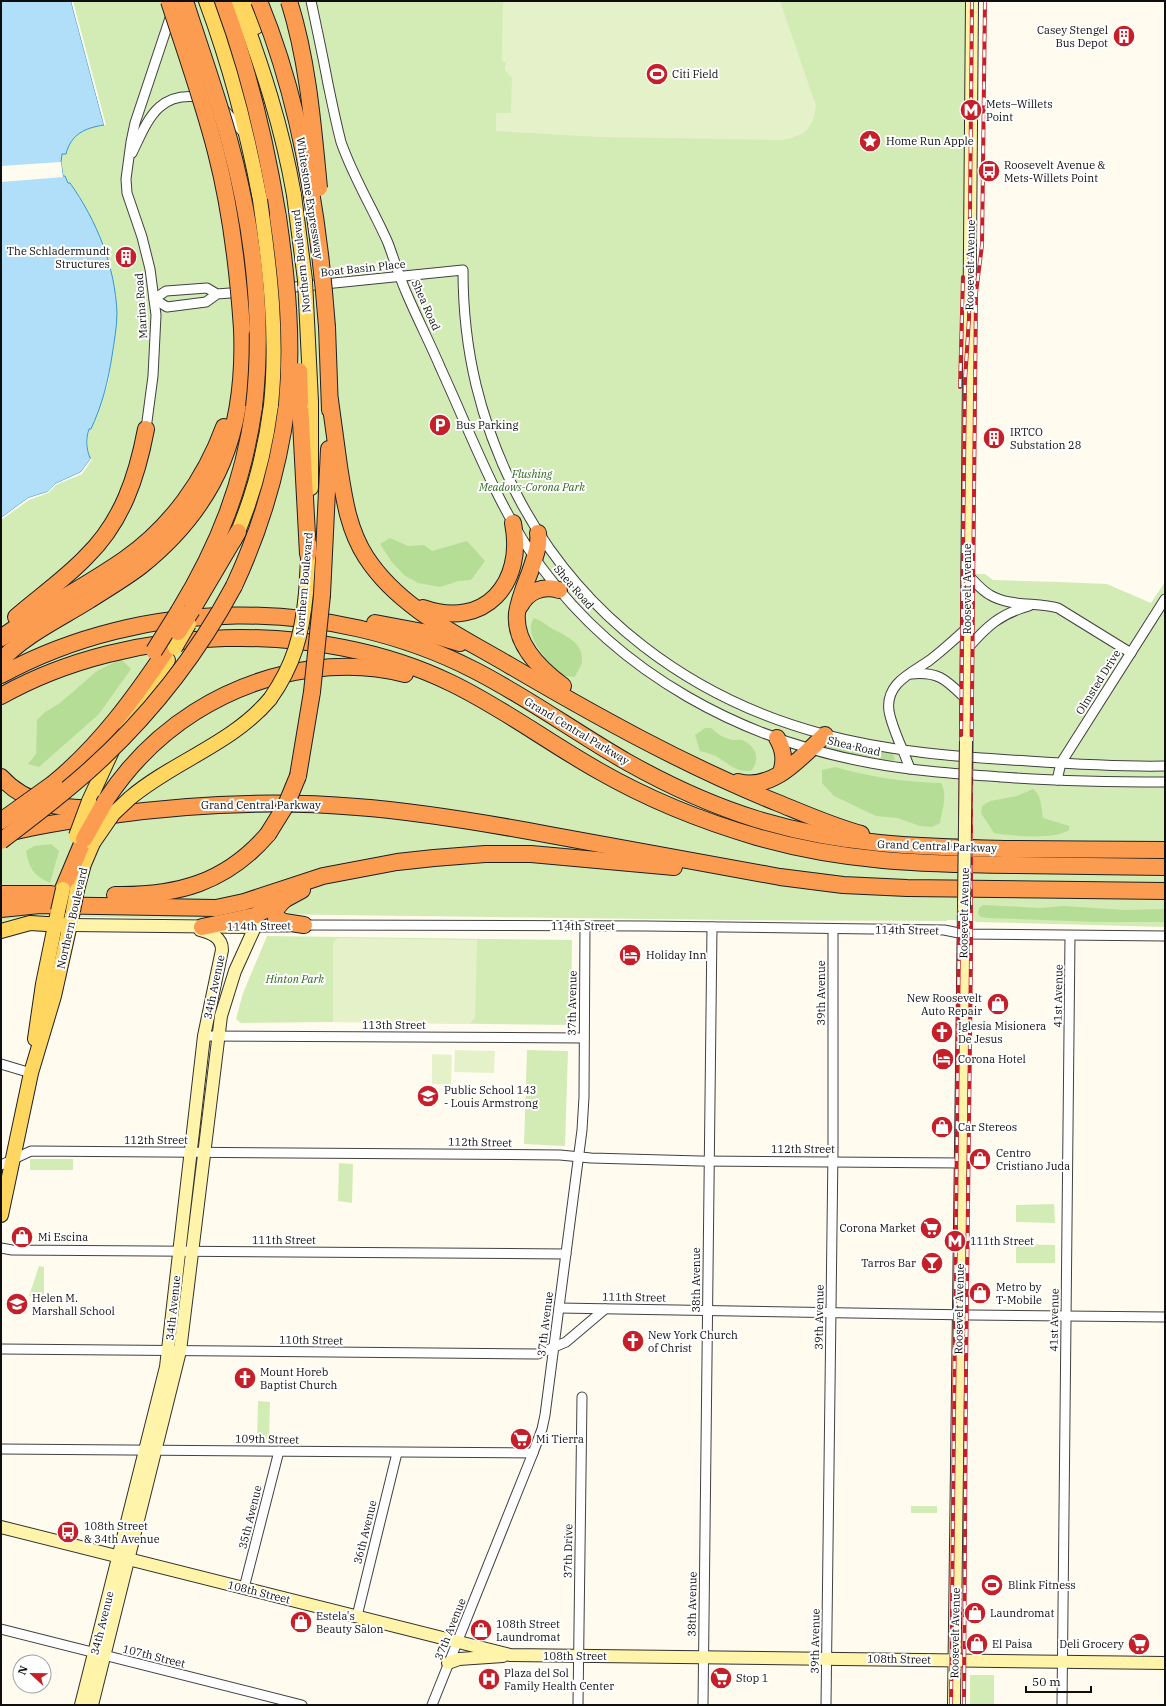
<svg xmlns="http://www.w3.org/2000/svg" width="1166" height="1706" font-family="'IBM Plex Serif',serif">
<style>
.green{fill:#d3ecb6}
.forest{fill:#b6dd95}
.pitch{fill:#e5f2c9}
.water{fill:#b1dff9;stroke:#3496d4}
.pier{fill:#fffcef}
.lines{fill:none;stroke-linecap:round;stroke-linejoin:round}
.street-casing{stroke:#414141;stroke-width:11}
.secondary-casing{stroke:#303030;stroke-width:14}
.primary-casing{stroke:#1f1f1f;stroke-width:16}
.highway-casing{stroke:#1f1f1f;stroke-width:18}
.street{stroke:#fff;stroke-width:9}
.secondary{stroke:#fff4aa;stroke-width:12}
.primary{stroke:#ffd65f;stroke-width:14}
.highway{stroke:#fb9c51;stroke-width:16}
.rail-casing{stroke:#c51f29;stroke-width:4}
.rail{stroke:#fff;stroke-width:2.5;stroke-dasharray:8;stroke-linecap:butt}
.secondary-bridge-casing{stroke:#303030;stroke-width:14;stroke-linecap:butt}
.primary-bridge-casing{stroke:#1f1f1f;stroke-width:16;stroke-linecap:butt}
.highway-bridge-casing{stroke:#1f1f1f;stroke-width:18;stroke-linecap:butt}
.secondary-bridge{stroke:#fff4aa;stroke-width:12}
.primary-bridge{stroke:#ffd65f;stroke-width:14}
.highway-bridge{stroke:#fb9c51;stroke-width:16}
.labels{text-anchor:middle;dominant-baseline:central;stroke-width:4;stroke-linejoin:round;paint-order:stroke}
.poi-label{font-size:11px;fill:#0e0e0e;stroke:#fff;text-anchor:start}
.street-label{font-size:11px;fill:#0e0e0e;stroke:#fff}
.park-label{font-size:11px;font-style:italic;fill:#2c691b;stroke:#fff}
</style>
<rect width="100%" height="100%" fill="#fffcef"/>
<g class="green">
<path d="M71 1H972L967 574H985L993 580 1059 582 1107 584 1151 603 1165 582V927L976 922 975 921 947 920V921L731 920 251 914 215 919 36 916 28 917 1 924V507L90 458C81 432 99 410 107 386 110 377 110 366 112 356 114 342 117 327 117 313 115 266 97 221 70 183H68C61 174 61 164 62 154H66C71 132 85 130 104 124Z"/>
<polygon points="267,936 572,940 571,1025 333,1022 241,1023 236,1019 243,993"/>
<polygon points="527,1050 568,1051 565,1146 524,1144"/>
<rect x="30" y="1159" width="43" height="11"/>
<polygon points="339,1163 353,1164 352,1203 338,1201"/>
<polygon points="1054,1204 1055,1223 1016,1222 1016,1205"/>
<polygon points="1016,1244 1055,1245 1055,1263 1016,1263"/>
<polygon points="39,1266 44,1267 44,1299 29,1296"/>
<polygon points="258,1401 270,1402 269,1439 257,1439"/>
<rect x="911" y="1506" width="26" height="7"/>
<rect x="970" y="1675" width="24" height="30"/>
</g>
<g class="forest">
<polygon points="390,538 408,546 424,545 432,551 467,541 485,561 471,580 459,581 440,587 418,583 404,575 391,561 380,544"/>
<path d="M534 618C541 620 546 625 553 629 566 636 584 643 582 662 581 667 577 672 575 677L563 676C551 665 521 635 534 618Z"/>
<polygon points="121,659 131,669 99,714 39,767 28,764 36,754 37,720 45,712 60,703 97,671"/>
<path d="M705 728H711C716 733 722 737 729 739 733 741 738 739 742 740 756 745 761 760 751 771 735 772 729 764 716 756 711 754 705 752 700 751L695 735Z"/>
<path d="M829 741H838L891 753 894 756 895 759 892 761C871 762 848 753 828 748L827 744Z"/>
<path d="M835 767C870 777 905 782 941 783 948 795 942 811 940 823L932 827 920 826 897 818 876 816 834 796 822 783V770Z"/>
<path d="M1033 789C1042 796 1041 807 1043 818L1069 826V830C1055 840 1011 836 994 833L981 813 982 806 990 801 1017 796Z"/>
<path d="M51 844 59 851 50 883C33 875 30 870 26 851L34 846Z"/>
<polygon points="983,905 1040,908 1064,906 1125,910 1165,909 1165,922 1098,922 988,918 981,917 978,914 979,908"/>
</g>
<g class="pitch">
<path d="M503 1H780L816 106C812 131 805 135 782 140L601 137 496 131V113H511L512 78 505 70 506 62 502 61Z"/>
<polygon points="338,938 477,940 475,1018 469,1024 333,1022 333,943"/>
<polygon points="455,1050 495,1051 494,1073 454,1072"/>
<polygon points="432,1054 452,1055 451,1085 432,1084"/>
</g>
<path class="water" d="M1 1H71L104 125C85 128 71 134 66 154H62L61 162 63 176H65L68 183H70C97 221 115 266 117 313 117 327 114 342 112 356 108 382 102 405 91 429H89C86 439 86 448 90 458H91L81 472 55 484 47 492 28 498 1 518Z"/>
<g class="pier">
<polygon points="71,1 73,1 106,125 104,125"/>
<polygon points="61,162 63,177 1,182 1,166"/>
<polygon points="91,458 92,460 82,474 56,485 48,493 29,500 1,520 1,518 28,498 47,492 55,484 81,472"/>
</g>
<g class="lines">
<g class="street-casing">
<g id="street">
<path d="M311 1C317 29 323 57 328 84 332 103 336 123 341 142 353 177 373 209 388 243 394 259 399 276 406 292 417 318 430 343 441 369 471 434 499 511 542 568 620 674 742 740 871 763 914 771 958 774 1001 777 1056 781 1110 782 1165 782"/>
<polyline points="222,107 242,131"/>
<path d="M132 153C148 120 158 89 204 98"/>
<path d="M265 290 463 270C463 351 480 421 516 493 578 615 691 699 823 734 890 752 959 757 1028 761 1073 764 1119 767 1165 766"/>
<polyline points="217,294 207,288 166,291 154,299 167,307 206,302 217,294 243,292"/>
<polyline points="146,429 153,376 156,315 150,269 142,237 127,193 126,179 131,142 135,123 172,12"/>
<path d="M967 574C974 581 981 590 990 595 1010 607 1037 602 1058 608L1131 653"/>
<path d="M967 649C987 626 1000 614 1029 606"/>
<path d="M911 674C940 671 947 681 967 700"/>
<path d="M910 769C904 751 892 729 889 711 885 683 912 673 930 660 943 650 955 639 967 628"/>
<polyline points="1057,780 1061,763 1165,599"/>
<polyline points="301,925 646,926 944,930 964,934 1165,936"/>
<polyline points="255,927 288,927"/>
<polyline points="204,1036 584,1038"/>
<polyline points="1,1064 31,1073"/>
<polyline points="1,1165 31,1151 560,1155 591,1158 700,1161 961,1163"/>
<polyline points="1,1248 12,1250 566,1254"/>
<polyline points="559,1308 971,1315 1165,1317"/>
<polyline points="1,1349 538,1354 566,1342 605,1309"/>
<polyline points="1,1449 533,1453"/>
<polyline points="244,1588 279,1451"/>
<polyline points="357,1616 397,1453"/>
<polyline points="1,1629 302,1705"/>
<polyline points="432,1705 533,1453 542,1429 545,1415 582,1130 584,1097 585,926"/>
<polyline points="578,1705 582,1397"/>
<polyline points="703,1705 712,927"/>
<polyline points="826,1705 833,1150 833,929"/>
<polyline points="1062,1705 1070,936"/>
</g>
</g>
<g class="secondary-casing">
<g id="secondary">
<polyline points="966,741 972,1"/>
<polyline points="70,925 255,927 235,971 221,1016 180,1351 92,1705"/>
<polyline points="1,1527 510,1655 1165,1663"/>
<polyline points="448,1663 459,1659 503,1656"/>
<path d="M81 1705 166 1367 204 1036 222 950C222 937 211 933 200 930"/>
<polyline points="954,1705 964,909"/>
</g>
</g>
<g class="primary-casing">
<g id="primary">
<path d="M206 1C231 68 247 130 260 200"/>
<path d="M238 1C262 66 282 126 294 195"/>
<polyline points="249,1 256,27"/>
<polyline points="311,488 311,402"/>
<path d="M234 541C253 498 265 452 271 405"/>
<polyline points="306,593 309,544"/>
<polyline points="126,728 168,660"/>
<path d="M130 798C174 761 232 744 270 699"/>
<polyline points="89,801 112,751"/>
<polyline points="77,890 84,864 93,843"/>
<polyline points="1,931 30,923 63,925"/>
<polyline points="35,1039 43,984 58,911"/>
<polyline points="1,1215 31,1073 54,996 73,911"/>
</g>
</g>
<g class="highway-casing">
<g id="highway">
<path d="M223 1C249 71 266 143 278 217"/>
<polyline points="327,327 330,410"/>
<path d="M330 400C333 422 336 444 339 466 344 498 348 529 366 557 399 608 458 635 509 665 596 716 684 765 778 803 805 814 832 826 861 834"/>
<polyline points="300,403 308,554"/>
<path d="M538 533C540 546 534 559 530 572 525 585 519 599 517 613 514 644 540 669 563 686"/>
<path d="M234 586C261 528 279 468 287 404"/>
<polyline points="322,595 329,449"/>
<path d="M520 606C528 591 543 585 559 590"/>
<path d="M423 608C485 630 525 583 513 523"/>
<polyline points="192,610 238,532"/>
<path d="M179 611C219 545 243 484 254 407"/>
<path d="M16 617C39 597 65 579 86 557 122 522 137 477 146 429"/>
<polyline points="375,623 423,632 460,643"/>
<path d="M1 638C40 609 85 587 125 559 171 527 205 479 224 427"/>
<path d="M1 661C21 637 61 618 88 601 105 590 124 579 141 566 220 503 246 428 242 329"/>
<path d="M1 675C144 597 329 596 474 670 527 697 575 732 627 762 668 785 711 805 756 819 841 845 917 847 1005 849 1058 849 1112 850 1165 850"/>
<path d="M1 696C130 623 319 619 451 683 503 708 549 743 599 771 648 799 702 821 757 837 843 862 922 864 1012 865 1063 866 1114 866 1165 867"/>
<path d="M777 738C784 750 785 760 781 773"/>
<polyline points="298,776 312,692"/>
<path d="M1 777C27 806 62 808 98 809"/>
<path d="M738 782C774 791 801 757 825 735"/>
<path d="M54 783C100 745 134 698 167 649"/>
<path d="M106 800C153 728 227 681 312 669 343 665 375 666 405 674"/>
<path d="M12 832C43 824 73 820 104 816 188 804 272 800 357 807 422 812 486 823 550 835 626 849 703 863 780 877L843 885 907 888 1165 891"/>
<polyline points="63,889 84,839"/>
<polyline points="1,894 51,894"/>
<path d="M115 895C177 896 226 883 268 834"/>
<path d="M284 900C279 905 273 911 276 918L284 922 304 925"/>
<polyline points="1,909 40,905 216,908 244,902 323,876 397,862 434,858 485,854 531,854 674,867"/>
<polyline points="202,927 254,916 302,890"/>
</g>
</g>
<use href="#street" class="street"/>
<use href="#secondary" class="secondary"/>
<use href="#primary" class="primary"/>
<use href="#highway" class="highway"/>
<g class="rail-casing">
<g id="rail">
<polyline points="960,387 963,277"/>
<polyline points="951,1705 963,552 965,381 969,318 972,1"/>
<polyline points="964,1705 966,1371 971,955 971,800 976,293 982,245 985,1"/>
</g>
</g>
<use href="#rail" class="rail"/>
<g class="secondary-bridge-casing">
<polyline id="secondary-bridge" points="964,909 966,741"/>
</g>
<g class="primary-bridge-casing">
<g id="primary-bridge">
<polyline points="294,195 305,280 311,402"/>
<path d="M260 200C270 269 278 336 271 405"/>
<polyline points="175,648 189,624"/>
<path d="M270 699C294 665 302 635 306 593"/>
<polyline points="76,836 89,801"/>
<polyline points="93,843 113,814 130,798"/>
<polyline points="58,911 63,889"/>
<polyline points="73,911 77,890"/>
</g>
</g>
<g class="highway-bridge-casing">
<g id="highway-bridge">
<path d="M169 1C185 51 203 101 216 152 231 210 238 269 242 329"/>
<path d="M185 1C200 48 217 95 230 143 253 228 264 319 254 407"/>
<path d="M259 1C301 102 319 219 327 327"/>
<path d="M289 1C308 61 313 126 319 188"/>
<path d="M278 217C287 279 293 341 287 404"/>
<polyline points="299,371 300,403"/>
<polyline points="178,632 192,610"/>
<polyline points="154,651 179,611"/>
<polyline points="312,692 322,595"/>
<polyline points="1,821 54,783"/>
<polyline points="268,834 286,805 298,776"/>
<polyline points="84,839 106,800"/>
<path d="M1 841C30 819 59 797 86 773 146 720 196 657 234 586"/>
</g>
</g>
<use href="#secondary-bridge" class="secondary-bridge"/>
<use href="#primary-bridge" class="primary-bridge"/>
<use href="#highway-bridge" class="highway-bridge"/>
</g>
<defs>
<g id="building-disc" transform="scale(1.15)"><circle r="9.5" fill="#c51f29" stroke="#fff"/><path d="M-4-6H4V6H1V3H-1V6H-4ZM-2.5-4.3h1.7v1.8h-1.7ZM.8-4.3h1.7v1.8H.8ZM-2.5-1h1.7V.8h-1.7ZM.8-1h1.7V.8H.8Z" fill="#fff"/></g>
<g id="stadium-disc" transform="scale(1.15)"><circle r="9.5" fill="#c51f29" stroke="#fff"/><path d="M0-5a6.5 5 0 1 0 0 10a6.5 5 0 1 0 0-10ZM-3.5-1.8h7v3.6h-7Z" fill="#fff"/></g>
<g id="metro-disc" transform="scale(1.15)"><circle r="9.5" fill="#c51f29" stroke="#fff"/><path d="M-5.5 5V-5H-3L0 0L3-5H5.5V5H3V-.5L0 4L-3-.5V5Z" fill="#fff"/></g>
<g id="sight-disc" transform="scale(1.15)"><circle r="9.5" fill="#c51f29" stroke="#fff"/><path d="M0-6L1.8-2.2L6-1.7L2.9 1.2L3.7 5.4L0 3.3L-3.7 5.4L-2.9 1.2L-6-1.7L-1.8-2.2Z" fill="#fff"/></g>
<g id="bus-disc" transform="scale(1.15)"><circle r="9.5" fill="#c51f29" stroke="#fff"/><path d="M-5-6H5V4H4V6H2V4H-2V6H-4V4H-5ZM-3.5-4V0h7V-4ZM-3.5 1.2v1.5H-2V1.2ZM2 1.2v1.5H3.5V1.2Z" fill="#fff"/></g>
<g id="parking-disc" transform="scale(1.15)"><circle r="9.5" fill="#c51f29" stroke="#fff"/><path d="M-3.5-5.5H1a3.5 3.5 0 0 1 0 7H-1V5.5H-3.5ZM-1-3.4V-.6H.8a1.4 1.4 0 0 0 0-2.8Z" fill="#fff"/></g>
<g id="hotel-disc" transform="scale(1.15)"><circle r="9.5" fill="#c51f29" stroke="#fff"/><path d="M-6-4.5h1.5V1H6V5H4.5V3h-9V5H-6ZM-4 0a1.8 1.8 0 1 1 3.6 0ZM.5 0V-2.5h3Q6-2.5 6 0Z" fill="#fff"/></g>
<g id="shop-disc" transform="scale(1.15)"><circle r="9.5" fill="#c51f29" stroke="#fff"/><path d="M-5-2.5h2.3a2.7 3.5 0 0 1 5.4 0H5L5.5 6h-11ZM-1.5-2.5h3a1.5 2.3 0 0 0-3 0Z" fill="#fff"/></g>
<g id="church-disc" transform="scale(1.15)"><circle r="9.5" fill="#c51f29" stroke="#fff"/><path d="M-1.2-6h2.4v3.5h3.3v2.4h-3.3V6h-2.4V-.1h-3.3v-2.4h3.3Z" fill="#fff"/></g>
<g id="school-disc" transform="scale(1.15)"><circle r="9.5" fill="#c51f29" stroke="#fff"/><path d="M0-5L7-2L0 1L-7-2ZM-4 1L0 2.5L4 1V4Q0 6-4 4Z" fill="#fff"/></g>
<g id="supermarket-disc" transform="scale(1.15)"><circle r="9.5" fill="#c51f29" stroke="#fff"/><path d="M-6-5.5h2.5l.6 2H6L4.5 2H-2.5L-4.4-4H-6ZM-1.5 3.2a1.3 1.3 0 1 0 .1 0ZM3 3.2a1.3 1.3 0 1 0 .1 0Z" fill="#fff"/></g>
<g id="bar-disc" transform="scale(1.15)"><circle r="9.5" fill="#c51f29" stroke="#fff"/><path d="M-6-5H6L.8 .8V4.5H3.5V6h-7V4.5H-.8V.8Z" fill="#fff"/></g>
<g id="hospital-disc" transform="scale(1.15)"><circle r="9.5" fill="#c51f29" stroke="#fff"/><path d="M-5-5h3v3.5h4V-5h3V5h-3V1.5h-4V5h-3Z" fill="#fff"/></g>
</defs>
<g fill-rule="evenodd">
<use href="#building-disc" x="1124" y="36"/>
<use href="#stadium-disc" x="657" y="74"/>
<use href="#metro-disc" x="971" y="110"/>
<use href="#sight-disc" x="870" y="141"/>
<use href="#bus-disc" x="989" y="171"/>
<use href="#building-disc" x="126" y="257"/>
<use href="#parking-disc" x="440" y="425"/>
<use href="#building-disc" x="994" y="438"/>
<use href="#hotel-disc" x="630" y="955"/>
<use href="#shop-disc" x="998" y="1004"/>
<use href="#church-disc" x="942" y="1032"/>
<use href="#hotel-disc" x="943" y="1059"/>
<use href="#school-disc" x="428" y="1096"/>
<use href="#shop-disc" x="942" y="1127"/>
<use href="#shop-disc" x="980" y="1159"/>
<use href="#supermarket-disc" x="931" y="1228"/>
<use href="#shop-disc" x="22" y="1237"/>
<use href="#metro-disc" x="955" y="1241"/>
<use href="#bar-disc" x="932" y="1263"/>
<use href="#shop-disc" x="980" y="1293"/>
<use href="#school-disc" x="17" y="1304"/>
<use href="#church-disc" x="633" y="1341"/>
<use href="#church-disc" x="245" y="1378"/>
<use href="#supermarket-disc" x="521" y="1439"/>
<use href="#bus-disc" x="68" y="1532"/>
<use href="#stadium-disc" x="992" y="1585"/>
<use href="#shop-disc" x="975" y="1613"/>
<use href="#shop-disc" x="301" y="1622"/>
<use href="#shop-disc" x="481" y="1630"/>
<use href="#shop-disc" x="977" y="1644"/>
<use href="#supermarket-disc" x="1139" y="1644"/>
<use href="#supermarket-disc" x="721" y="1678"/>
<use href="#hospital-disc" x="489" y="1679"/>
</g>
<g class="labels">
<g class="poi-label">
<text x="1108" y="30" text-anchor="end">Casey Stengel<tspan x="1108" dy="13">Bus Depot</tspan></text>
<text x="672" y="74">Citi Field</text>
<text x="986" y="104">Mets–Willets<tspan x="986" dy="13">Point</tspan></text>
<text x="886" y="141">Home Run Apple</text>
<text x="1004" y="165">Roosevelt Avenue &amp;<tspan x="1004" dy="13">Mets-Willets Point</tspan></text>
<text x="110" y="251" text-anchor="end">The Schladermundt<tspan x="110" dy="13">Structures</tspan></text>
<text x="456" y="425">Bus Parking</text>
<text x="1010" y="432">IRTCO<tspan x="1010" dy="13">Substation 28</tspan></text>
<text x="646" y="955">Holiday Inn</text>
<text x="982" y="998" text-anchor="end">New Roosevelt<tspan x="982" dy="13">Auto Repair</tspan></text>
<text x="958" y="1026">Iglesia Misionera<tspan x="958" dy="13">De Jesus</tspan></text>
<text x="958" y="1059">Corona Hotel</text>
<text x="444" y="1090">Public School 143<tspan x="444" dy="13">- Louis Armstrong</tspan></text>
<text x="958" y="1127">Car Stereos</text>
<text x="996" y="1153">Centro<tspan x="996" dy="13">Cristiano Juda</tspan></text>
<text x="916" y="1228" text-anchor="end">Corona Market</text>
<text x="38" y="1237">Mi Escina</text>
<text x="970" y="1241">111th Street</text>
<text x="916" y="1263" text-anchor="end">Tarros Bar</text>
<text x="996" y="1287">Metro by<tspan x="996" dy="13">T-Mobile</tspan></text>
<text x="32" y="1298">Helen M.<tspan x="32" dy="13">Marshall School</tspan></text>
<text x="648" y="1335">New York Church<tspan x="648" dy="13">of Christ</tspan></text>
<text x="260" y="1372">Mount Horeb<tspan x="260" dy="13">Baptist Church</tspan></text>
<text x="536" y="1439">Mi Tierra</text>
<text x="84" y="1526">108th Street<tspan x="84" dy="13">&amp; 34th Avenue</tspan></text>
<text x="1008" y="1585">Blink Fitness</text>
<text x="990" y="1613">Laundromat</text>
<text x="316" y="1616">Estela's<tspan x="316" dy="13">Beauty Salon</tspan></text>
<text x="496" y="1624">108th Street<tspan x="496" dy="13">Laundromat</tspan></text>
<text x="992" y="1644">El Paisa</text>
<text x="1124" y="1644" text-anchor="end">Deli Grocery</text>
<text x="504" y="1673">Plaza del Sol<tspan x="504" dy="13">Family Health Center</tspan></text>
<text x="736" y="1678">Stop 1</text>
</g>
<g class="street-label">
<text transform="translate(310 198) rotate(81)">Whitestone Expressway</text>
<text transform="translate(301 261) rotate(-96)">Northern Boulevard</text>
<text transform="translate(970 265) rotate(-89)">Roosevelt Avenue</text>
<text transform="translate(363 268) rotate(-6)">Boat Basin Place</text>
<text transform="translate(426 305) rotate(66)">Shea Road</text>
<text transform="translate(141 306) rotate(-94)">Marina Road</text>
<text transform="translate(304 584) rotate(-85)">Northern Boulevard</text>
<text transform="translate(574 587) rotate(49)">Shea Road</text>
<text transform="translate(967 589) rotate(-90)">Roosevelt Avenue</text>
<text transform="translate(1098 682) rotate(-58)">Olmsted Drive</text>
<text transform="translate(577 731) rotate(31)">Grand Central Parkway</text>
<text transform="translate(854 746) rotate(13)">Shea Road</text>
<text x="261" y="805">Grand Central Parkway</text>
<text transform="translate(937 846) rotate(2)">Grand Central Parkway</text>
<text transform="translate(964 913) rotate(-89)">Roosevelt Avenue</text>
<text transform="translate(72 918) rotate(-77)">Northern Boulevard</text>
<text transform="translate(259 926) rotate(-1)">114th Street</text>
<text x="583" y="926">114th Street</text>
<text transform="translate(907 930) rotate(1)">114th Street</text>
<text transform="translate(214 987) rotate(-78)">34th Avenue</text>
<text transform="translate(821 993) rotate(-90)">39th Avenue</text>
<text transform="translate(1058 996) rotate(-89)">41st Avenue</text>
<text transform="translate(572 1003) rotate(-89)">37th Avenue</text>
<text x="394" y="1025">113th Street</text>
<text x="156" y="1140">112th Street</text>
<text transform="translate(480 1142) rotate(1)">112th Street</text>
<text x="803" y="1149">112th Street</text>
<text x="284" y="1240">111th Street</text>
<text transform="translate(696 1280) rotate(-90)">38th Avenue</text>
<text transform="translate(634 1297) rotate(1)">111th Street</text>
<text transform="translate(173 1308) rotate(-84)">34th Avenue</text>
<text transform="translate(959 1309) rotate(-89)">Roosevelt Avenue</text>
<text transform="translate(819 1317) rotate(-89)">39th Avenue</text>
<text transform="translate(1054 1320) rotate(-89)">41st Avenue</text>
<text transform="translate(545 1324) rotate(-83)">37th Avenue</text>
<text transform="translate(311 1340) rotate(1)">110th Street</text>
<text transform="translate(267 1439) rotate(1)">109th Street</text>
<text transform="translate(250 1517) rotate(-76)">35th Avenue</text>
<text transform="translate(365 1532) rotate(-76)">36th Avenue</text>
<text transform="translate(568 1551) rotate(-89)">37th Drive</text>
<text transform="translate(259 1592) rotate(14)">108th Street</text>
<text transform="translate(692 1604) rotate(-89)">38th Avenue</text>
<text transform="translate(102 1623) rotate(-76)">34th Avenue</text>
<text transform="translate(450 1629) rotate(-68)">37th Avenue</text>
<text transform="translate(955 1633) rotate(-89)">Roosevelt Avenue</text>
<text transform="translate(815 1641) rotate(-89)">39th Avenue</text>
<text transform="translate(154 1656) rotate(14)">107th Street</text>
<text x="575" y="1656">108th Street</text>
<text transform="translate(899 1659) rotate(1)">108th Street</text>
</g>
<g class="park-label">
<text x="532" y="474">Flushing<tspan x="532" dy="13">Meadows-Corona Park</tspan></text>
<text x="295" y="979">Hinton Park</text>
</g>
</g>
<rect width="1166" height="1706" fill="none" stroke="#0e0e0e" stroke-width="4"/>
<g transform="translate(32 1674) rotate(292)"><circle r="19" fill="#ffffff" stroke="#9f9f9f"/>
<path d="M0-3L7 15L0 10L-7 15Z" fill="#c51f29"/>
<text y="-6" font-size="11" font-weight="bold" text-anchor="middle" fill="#0e0e0e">N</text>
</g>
<path d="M1026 1686v6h65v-6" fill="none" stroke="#0e0e0e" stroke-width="2"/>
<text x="1032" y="1686" font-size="12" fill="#0e0e0e" stroke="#ffffff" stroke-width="3" paint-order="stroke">50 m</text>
</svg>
